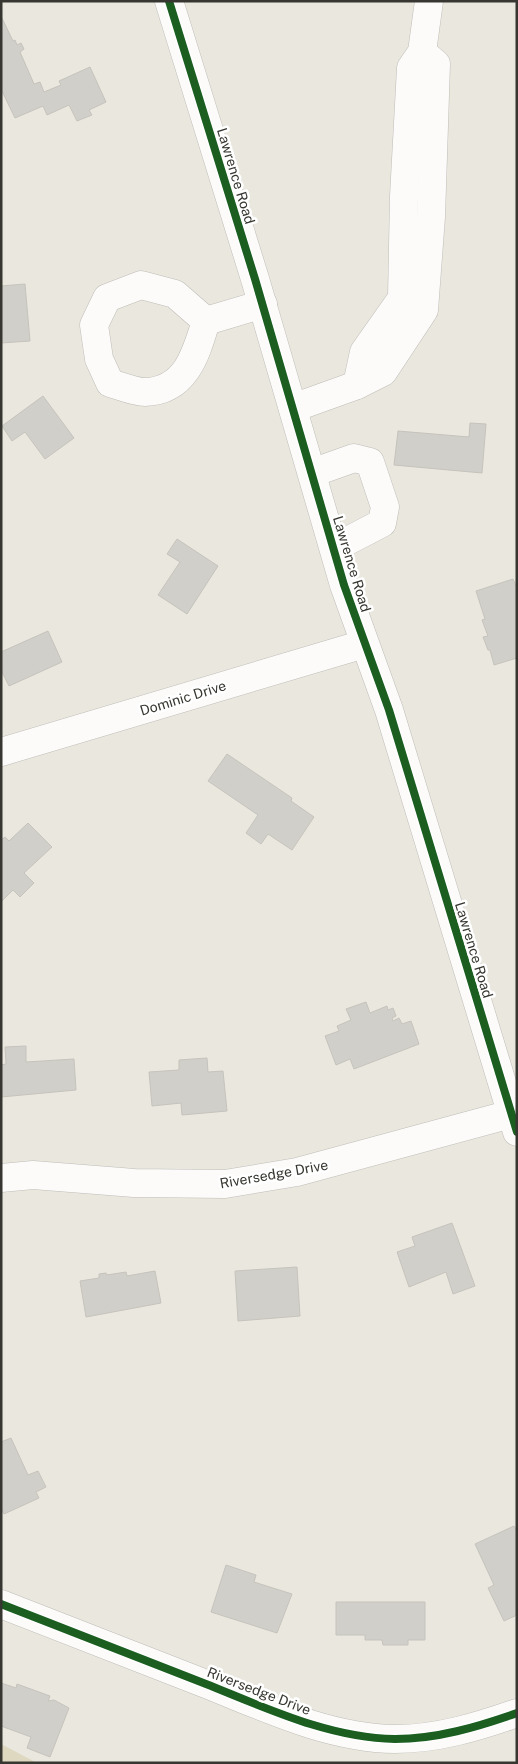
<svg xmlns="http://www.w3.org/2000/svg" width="518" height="1764" font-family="'Public Sans',sans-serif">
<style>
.green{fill:#ddd8bf}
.building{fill:#d1cfc9;stroke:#c5c3bc}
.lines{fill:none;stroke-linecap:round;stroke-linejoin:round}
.minor-casing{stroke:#bfbdb7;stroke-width:29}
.minor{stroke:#fcfbfa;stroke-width:28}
.cycleway-casing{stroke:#fff;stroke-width:11}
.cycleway{stroke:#1b5e20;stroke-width:8}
.labels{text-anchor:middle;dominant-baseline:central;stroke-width:5;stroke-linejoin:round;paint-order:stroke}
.street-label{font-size:14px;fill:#373630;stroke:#fff}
</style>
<rect width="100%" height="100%" fill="#e9e7de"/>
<polygon class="green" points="1,1744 37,1763 1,1763"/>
<g class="building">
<polygon points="1,16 13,41 15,40 17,45 21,43 24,49 20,52 34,84 40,82 44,92 61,85 59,81 90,67 106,102 89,110 92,115 77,121 69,105 47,115 43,106 15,118 1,89"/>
<polygon points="25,284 30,341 1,343 1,286"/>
<polygon points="43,396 74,438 45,459 25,432 12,441 2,426"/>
<polygon points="470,423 486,424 482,473 394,465 398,431 469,437"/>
<polygon points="177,539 218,566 187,614 158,595 180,562 167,554"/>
<polygon points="513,579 517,588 517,658 494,665 490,650 488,650 483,637 488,636 482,620 485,619 476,591"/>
<polygon points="48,631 62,662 9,686 1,670 1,652"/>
<polygon points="227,754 292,798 291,801 314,817 292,850 268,834 261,844 246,833 258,815 208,781"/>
<polygon points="28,823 52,847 24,873 34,883 20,897 13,890 1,902 1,840 5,837 9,841"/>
<polygon points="366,1002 370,1013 387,1006 388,1010 393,1008 396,1016 392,1018 393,1021 399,1018 402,1024 411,1021 419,1044 354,1069 350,1059 336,1065 325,1036 339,1031 337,1026 351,1020 346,1009"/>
<polygon points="26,1046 26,1062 74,1059 76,1090 1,1097 1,1065 6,1064 5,1047"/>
<polygon points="207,1058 208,1072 223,1071 227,1111 182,1115 181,1103 152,1106 149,1072 179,1070 179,1060"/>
<polygon points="452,1223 475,1286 453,1294 446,1272 409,1287 397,1252 415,1246 412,1237"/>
<polygon points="297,1267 300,1316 238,1321 235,1271"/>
<polygon points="155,1271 161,1303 86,1317 80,1281 99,1278 99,1274 106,1273 107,1275 126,1272 127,1276"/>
<polygon points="11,1438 28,1475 38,1471 46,1487 36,1492 39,1498 4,1514 1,1507 1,1442"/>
<polygon points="514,1526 517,1531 517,1615 504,1621 488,1588 494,1585 475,1544"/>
<polygon points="226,1565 256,1575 254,1582 292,1594 277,1633 211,1612"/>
<polygon points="336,1602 425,1602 425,1640 408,1640 408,1645 383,1645 382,1640 365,1640 365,1635 336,1635"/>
<polygon points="1,1683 16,1688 17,1684 50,1696 48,1701 54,1700 69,1708 50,1757 27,1748 31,1737 1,1726"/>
</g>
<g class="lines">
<g class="minor-casing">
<g id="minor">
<polyline points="169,1 255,279 344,585 389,710 517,1132"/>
<path d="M206 321 175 294 141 285 107 298 94 325 99 359 110 383C121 386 134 392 145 392 186 391 196 354 206 321L263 304"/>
<polyline points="357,385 364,352 402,298 404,196 411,68 422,52 429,1"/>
<polyline points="293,408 357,385 383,372 424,310 431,217 436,64 422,52"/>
<polyline points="312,473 354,458 370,462 385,507 382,523 334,548"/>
<polyline points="1,752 364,644"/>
<polyline points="1,1178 33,1175 134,1183 225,1184 297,1172 511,1114"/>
<path d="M1 1604C70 1631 138 1658 206 1684 266 1708 329 1738 395 1739 437 1739 477 1727 517 1713"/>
</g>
</g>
<use href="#minor" class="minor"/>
<g class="cycleway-casing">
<g id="cycleway">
<polyline points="169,1 255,279 344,585 389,710 517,1132"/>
<path d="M1 1604C70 1631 138 1658 206 1684 266 1708 329 1738 395 1739 437 1739 477 1727 517 1713"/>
</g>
</g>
<use href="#cycleway" class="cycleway"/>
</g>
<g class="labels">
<g class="street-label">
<text transform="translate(236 176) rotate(73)">Lawrence Road</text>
<text transform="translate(352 564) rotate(73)">Lawrence Road</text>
<text transform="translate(183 698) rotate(-17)">Dominic Drive</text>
<text transform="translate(474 950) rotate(73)">Lawrence Road</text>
<text transform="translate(274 1174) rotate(-10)">Riversedge Drive</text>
<text transform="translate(259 1691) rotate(21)">Riversedge Drive</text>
</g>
</g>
<rect width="518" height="1764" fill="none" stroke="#373630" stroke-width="5"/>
</svg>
